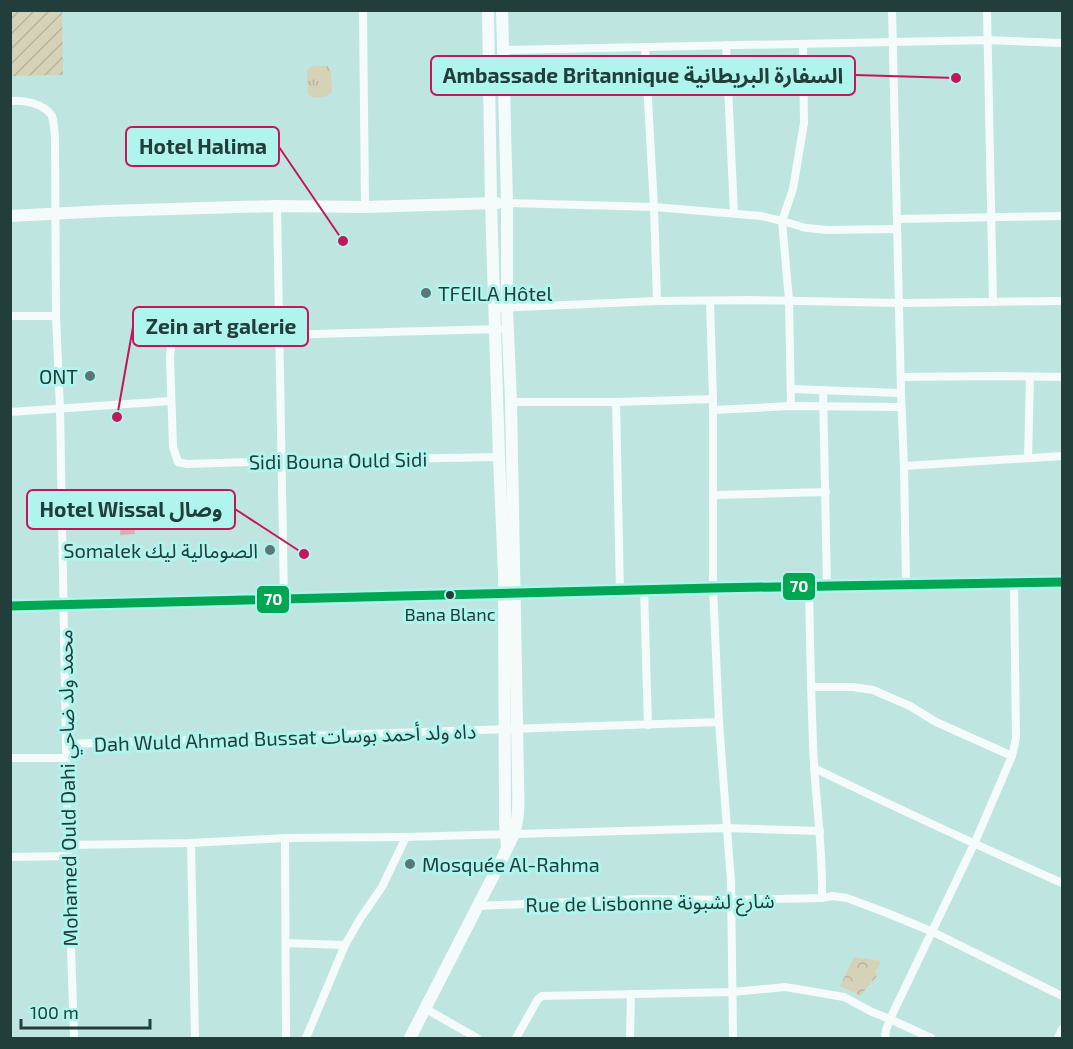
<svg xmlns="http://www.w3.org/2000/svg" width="1073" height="1049" font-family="'Exo 2','Noto Sans Arabic',sans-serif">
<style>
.grass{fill:url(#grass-tufts)}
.forest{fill:url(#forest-crowns)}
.garden{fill:url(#garden-furrows)}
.water{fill:url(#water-rules)}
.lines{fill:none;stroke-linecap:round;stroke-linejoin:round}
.street{stroke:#f5fbfa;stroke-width:8}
.secondary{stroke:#f5fbfa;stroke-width:12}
.bus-1-casing{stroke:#aff4ed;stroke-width:14}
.bus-1{stroke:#00a651;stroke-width:9}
.poi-dot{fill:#597875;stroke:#aff4ed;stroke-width:2}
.bus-dot{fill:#223e3b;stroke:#aff4ed;stroke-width:2}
.labels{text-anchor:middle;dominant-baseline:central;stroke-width:6;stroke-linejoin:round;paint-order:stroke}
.bus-label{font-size:18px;fill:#223e3b;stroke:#aff4ed}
.poi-label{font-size:20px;fill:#223e3b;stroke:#aff4ed;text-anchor:start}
.street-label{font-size:20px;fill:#223e3b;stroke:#aff4ed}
.leader{fill:none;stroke:#c2185b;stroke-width:2}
.callout-dot{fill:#c2185b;stroke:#aff4ed;stroke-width:2}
.callout{fill:#aff4ed;stroke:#c2185b;stroke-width:2}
.callout-label{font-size:21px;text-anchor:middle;font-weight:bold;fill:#223e3b}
.line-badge{stroke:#aff4ed;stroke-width:2}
.badge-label{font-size:16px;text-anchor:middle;font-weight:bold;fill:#fff}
</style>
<defs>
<pattern id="grass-tufts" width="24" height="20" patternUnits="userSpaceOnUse" patternTransform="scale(1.5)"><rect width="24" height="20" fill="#d6d2b8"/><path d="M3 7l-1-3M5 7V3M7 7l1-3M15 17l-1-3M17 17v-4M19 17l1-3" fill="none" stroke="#b7b59f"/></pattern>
<pattern id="forest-crowns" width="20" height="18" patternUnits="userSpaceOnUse" patternTransform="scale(1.5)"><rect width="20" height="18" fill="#d6d2b8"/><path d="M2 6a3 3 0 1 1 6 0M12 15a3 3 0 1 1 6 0" fill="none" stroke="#b7b59f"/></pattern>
<pattern id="garden-furrows" width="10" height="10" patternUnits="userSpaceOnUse" patternTransform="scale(1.5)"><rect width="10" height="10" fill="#d6d2b8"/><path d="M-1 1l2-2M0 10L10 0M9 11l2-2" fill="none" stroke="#b7b59f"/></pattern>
<pattern id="water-rules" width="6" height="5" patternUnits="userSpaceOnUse" patternTransform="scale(1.5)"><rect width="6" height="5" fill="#e0aab5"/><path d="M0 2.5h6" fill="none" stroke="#b58c94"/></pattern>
</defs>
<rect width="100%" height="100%" fill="#bee5e0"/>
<polygon class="grass" points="312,66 327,66 331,71 332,92 327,96 313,98 308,94 307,70"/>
<polygon class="forest" points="854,957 880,961 879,968 875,970 877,976 860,996 840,986"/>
<polygon class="garden" points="10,11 62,11 63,75 11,76"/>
<polygon class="water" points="132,509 135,534 120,535 122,511"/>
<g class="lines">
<g class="street">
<polyline points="363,10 365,207"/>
<polyline points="892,10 901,393 904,466 906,584"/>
<polyline points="987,10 993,302"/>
<polyline points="726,45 734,213"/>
<polyline points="645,47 654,207 657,301"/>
<polyline points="502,50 988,40 1062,43"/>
<path d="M10 101C24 100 44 103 52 116 54 121 54 130 55 136L56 316 60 408 68 856 74 1038"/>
<polyline points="507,203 654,207 761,216 782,221 806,228 828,230 897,229"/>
<polyline points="277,206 284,599"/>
<polyline points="897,219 1062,216"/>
<polyline points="710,301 713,399 713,588 719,722 731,882 733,1038"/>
<polyline points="494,308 657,301 749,300 900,303 1062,301"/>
<polyline points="10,316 56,316"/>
<polyline points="901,377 1000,376 1062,377"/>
<polyline points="791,389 901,393"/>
<polyline points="823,390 827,586"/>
<polyline points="511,402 616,402 713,399"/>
<polyline points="616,402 620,590"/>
<polyline points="791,406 789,300 782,221 793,189 804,123 803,44"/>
<polyline points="713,410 791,406 901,407"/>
<polyline points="10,412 171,401"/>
<polyline points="499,457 281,461 187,464 178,462 173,447 170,357 171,347 173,342 182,339 279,335 500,329"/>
<polyline points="1028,458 1030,377"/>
<polyline points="904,466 1062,456"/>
<polyline points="713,495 826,492"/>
<path d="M809 586C810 646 811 706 814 765 817 810 823 854 822 898"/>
<polyline points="644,590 648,725"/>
<polyline points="812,687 853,687 873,690 910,706 936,722 1012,756"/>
<polyline points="66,744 719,722"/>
<polyline points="10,758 66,758"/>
<path d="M814 768C896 808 979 846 1062 883"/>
<polyline points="285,838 286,1038"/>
<polyline points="191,843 195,1038"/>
<polyline points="68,845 191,843 285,838 406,837 727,828 820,831"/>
<polyline points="10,857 68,856"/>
<polyline points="478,906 638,899 730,900 822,898 833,896 847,898 887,913 933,932 1062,996"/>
<polyline points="286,943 345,945"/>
<polyline points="426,1009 477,1038"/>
<polyline points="306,1038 345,945 360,919 382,887 406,837"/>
<polyline points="516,1038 538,999 542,996 732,992 785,987 844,997 872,1012 890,1019 931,1038"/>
<polyline points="630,1038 631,994"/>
<polyline points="885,1038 886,1030 890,1019 975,842 1012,756 1016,738 1014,582"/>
<polyline points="1058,1038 1062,1029"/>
</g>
<g class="secondary">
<polyline points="488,10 491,203 499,457 504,574 505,823 507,847"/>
<polyline points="10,216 105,211 277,206 365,207 497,203"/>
<polyline points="10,606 713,588 1062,582"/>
<path d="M410 1038 504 855C507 846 513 839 515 830 520 813 518 794 518 777L511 402 507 308V203L502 10"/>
</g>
<g class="bus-1-casing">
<polyline id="bus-1" points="10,606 713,588 1062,582"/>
</g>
<use href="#bus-1" class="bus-1"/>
</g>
<g class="poi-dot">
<circle cx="426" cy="293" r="6"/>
<circle cx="90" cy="376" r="6"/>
<circle cx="270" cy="550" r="6"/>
<circle cx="410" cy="864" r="6"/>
</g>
<circle class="bus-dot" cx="450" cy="595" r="5"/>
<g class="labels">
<g class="bus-label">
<text x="450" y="614">Bana Blanc</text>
</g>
<g class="poi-label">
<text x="438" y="293">TFEILA Hôtel</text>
<text x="78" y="376" text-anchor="end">ONT</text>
<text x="258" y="550" text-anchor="end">Somalek الصومالية ليك</text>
<text x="422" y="864">Mosquée Al-Rahma</text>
</g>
<g class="street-label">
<text transform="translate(338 460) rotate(-1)">Sidi Bouna Ould Sidi</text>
<text transform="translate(285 737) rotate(-2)">Dah Wuld Ahmad Bussat داه ولد أحمد بوسات</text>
<text transform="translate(67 788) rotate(-91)">Mohamed Ould Dahi محمد ولد ضاحي</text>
<text transform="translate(650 902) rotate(-1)">Rue de Lisbonne شارع لشبونة</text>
</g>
</g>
<path class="leader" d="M956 78L855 75M343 241L279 147M117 417L133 327M304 554L235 509"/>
<g class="callout-dot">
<circle cx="956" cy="78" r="6"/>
<circle cx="343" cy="241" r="6"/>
<circle cx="117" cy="417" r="6"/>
<circle cx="304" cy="554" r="6"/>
</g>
<g class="callout">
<rect x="431" y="56" width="424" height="39" rx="6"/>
<rect x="126" y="127" width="153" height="39" rx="6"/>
<rect x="133" y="307" width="175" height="39" rx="6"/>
<rect x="27" y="490" width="208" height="39" rx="6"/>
</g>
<g class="callout-label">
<text x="643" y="83">Ambassade Britannique السفارة البريطانية</text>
<text x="203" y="154">Hotel Halima</text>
<text x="221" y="334">Zein art galerie</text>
<text x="131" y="517">Hotel Wissal وصال</text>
</g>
<g class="line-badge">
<rect x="782" y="572" width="34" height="29" rx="6" fill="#00a651"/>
<rect x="256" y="585" width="34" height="29" rx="6" fill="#00a651"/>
</g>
<g class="badge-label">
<text x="799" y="592">70</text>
<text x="273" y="605">70</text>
</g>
<rect width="1073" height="1049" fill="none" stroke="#223e3b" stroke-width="24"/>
<path d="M21 1019v9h129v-9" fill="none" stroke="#223e3b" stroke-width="3"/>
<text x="30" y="1019" font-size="18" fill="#223e3b" stroke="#aff4ed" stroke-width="4.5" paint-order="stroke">100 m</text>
</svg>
